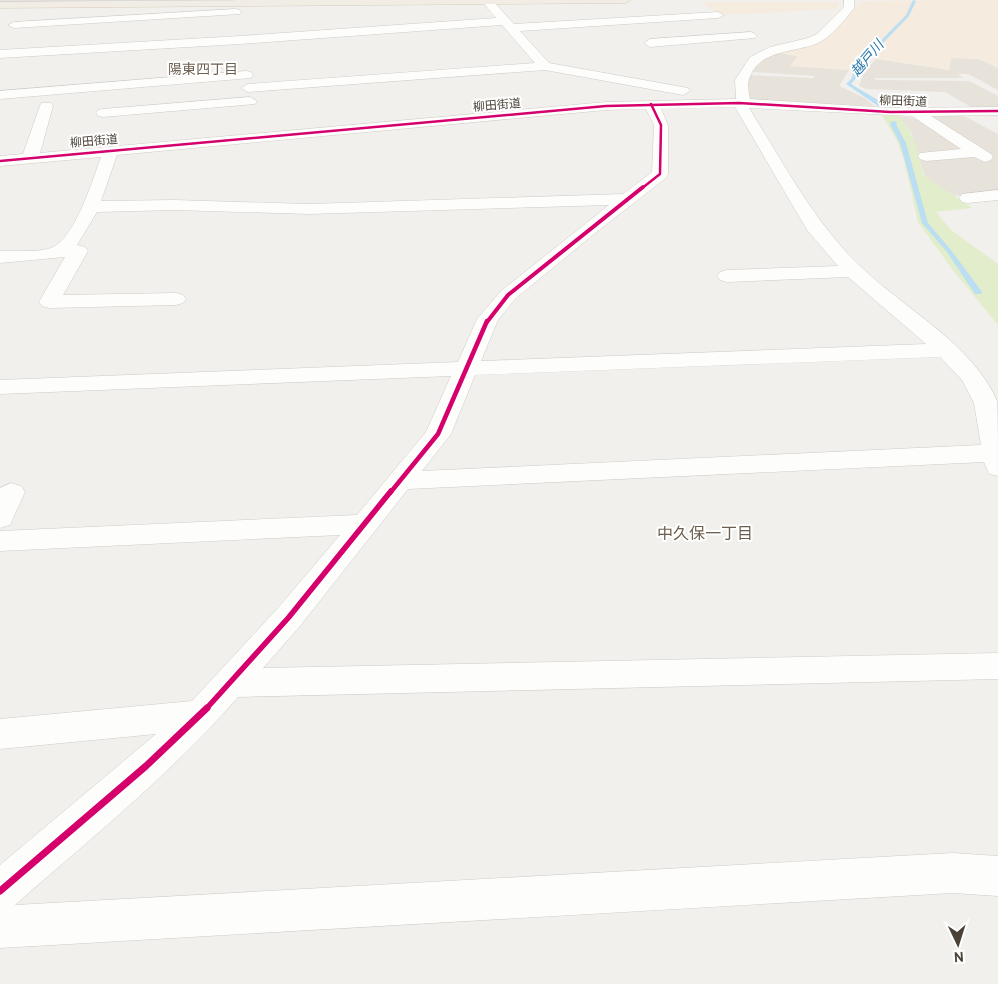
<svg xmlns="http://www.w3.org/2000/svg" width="998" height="984" font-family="Overpass,'Noto Sans JP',sans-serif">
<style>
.residential{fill:#e7e2da}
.commercial{fill:#f5ebdf}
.green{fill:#e2edcc}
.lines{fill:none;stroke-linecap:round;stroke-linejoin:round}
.stream{fill:#bbdef2;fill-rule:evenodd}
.minor-casing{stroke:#cecbc7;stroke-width:1}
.major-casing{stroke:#d5ccb9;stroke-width:1}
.minor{fill:#fdfdfc;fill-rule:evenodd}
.major{fill:#f2ede4;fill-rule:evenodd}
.tram{stroke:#dadad9;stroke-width:1}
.cycleway-far4-casing{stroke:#fff;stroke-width:4.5}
.cycleway-far3-casing{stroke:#fff;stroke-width:5.5}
.cycleway-far2-casing{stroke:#fff;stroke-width:7}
.cycleway-far1-casing{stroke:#fff;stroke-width:9}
.cycleway-casing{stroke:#fff;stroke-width:10}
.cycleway-far4{stroke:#d6006c;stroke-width:2.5}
.cycleway-far3{stroke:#d6006c;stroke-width:4}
.cycleway-far2{stroke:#d6006c;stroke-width:4.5}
.cycleway-far1{stroke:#d6006c;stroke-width:5.5}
.cycleway{stroke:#d6006c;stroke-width:7}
.labels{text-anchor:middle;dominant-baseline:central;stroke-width:4;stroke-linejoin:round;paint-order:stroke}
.far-street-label{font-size:12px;fill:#4a4237;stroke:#fff}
.far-water-label{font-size:14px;font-style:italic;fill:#2879ab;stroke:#fff}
.far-neighbourhood-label{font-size:14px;fill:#6d5f4e;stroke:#fff}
.neighbourhood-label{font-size:16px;fill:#6d5f4e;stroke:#fff}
</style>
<rect width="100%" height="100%" fill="#f2f0ed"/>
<g class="residential">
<polygon points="774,52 798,56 791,66 849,70 839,86 865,98 874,106 747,100 747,75 814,78 814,76 753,72 753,67"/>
<polygon points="951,58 979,59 998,68 998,90 968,74 958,74 963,78 874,78 876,80 969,81 998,96 998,107 973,108 945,92 866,89 859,86 863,74 876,59 949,70"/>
<polygon points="959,115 966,117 998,134 998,191 954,196 925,177 919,160 972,155 984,159 993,158 928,117"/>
<polygon points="899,116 919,119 964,148 962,150 918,154 911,132"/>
</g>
<g class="commercial">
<polygon points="998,0 998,68 979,59 951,58 949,70 856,55 849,70 790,66 797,56 774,52 800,46 862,1"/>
<polygon points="700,2 839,2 837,9 721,15"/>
</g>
<path class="green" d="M882 115 899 116C916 138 917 149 923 175L972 208 936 212 951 230 998 264V325L952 269 918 222 904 160 897 141Z"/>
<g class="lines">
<g class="stream">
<polygon points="913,0 916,1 909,16 858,69 856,78 851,84 876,99 886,107 881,108 846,84 852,78 854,68 906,15"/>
<polygon points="892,121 897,122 896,124 906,143 928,223 951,250 982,292 981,294 975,294 947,252 922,223 900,143 890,124"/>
</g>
<g class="minor-casing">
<g id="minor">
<polygon points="481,0 492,0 514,24 718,12 724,15 718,18 520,31 549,63 688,88 690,91 683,95 545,70 248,92 241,88 248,84 535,63 502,25 240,44 0,58 0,50 240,36 496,18"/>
<path d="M844 0H854V8C845 20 831 37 818 43 795 53 757 49 749 80 747 85 749 94 750 99L890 108 998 107V115L931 116 991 154 993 157 991 160 985 162 974 157 926 161 920 159 918 156 920 153 961 149 912 116 749 108C783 162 813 221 860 266 903 308 973 344 997 401 998 410 998 462 998 476L989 474 984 462 408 489 300 626 263 668 998 653V679L238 697C172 773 91 838 15 905L953 853 998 856V896L953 893 0 948V865L156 734 0 749V719L192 701 278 608 340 535 0 551V531L357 515 426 432 451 376 0 394V380L458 362 477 319 501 291 609 205 309 214 174 210 97 212 77 245 85 247 88 251 63 295 176 293 183 295 186 299 183 303 176 305 49 308 42 306 39 302 65 257 0 263V251C16 250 36 253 51 248 75 239 93 179 101 157L0 166V156L23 154 41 103H51L53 106 40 153 606 102 736 99 735 80 750 57 770 47 808 38 817 34 844 7ZM735 107 807 230 838 266 727 270 720 272 717 276 720 280 727 282 848 277 926 344 481 361 498 320 515 299 594 234 666 178 668 174V125L661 109ZM646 109 654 125 652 172 623 194 309 204 174 200 101 201 117 155 606 110ZM940 357 962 380 974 403 981 445 422 471 451 434 475 375Z"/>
<polygon points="236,9 240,10 241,12 240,14 14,28 8,25 14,22"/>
<polygon points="751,32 755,34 757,36 755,38 650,47 644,43 650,39"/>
<polygon points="246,71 251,72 253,75 251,78 0,99 0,91"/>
<polygon points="250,97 257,101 255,104 103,117 98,116 96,113 98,110 103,109"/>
<polygon points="998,190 998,200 968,203 962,202 959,198 962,194"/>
<polygon points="11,483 21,486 25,492 10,525 0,528 0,488"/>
</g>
</g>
<g class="major-casing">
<polygon id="major" points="227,0 631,0 626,3 0,8 0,2"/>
</g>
<use href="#minor" class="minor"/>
<use href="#major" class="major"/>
<polyline class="tram" points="0,1 234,0"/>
<g class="cycleway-far4-casing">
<g id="cycleway-far4">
<polyline points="0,161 606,106 739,103 890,112 998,111"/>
<polyline points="641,189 660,174 661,125 651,104"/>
</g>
</g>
<g class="cycleway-far3-casing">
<polyline id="cycleway-far3" points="487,322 508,295 643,187"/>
</g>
<g class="cycleway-far2-casing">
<polyline id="cycleway-far2" points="390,493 438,434 487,321"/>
</g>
<g class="cycleway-far1-casing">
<polyline id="cycleway-far1" points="206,709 289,617 391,491"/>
</g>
<g class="cycleway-casing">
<polyline id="cycleway" points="0,891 146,766 207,708"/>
</g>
<use href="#cycleway-far4" class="cycleway-far4"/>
<use href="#cycleway-far3" class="cycleway-far3"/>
<use href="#cycleway-far2" class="cycleway-far2"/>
<use href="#cycleway-far1" class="cycleway-far1"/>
<use href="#cycleway" class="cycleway"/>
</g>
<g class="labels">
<g class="far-street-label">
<text transform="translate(903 102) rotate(2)">柳田街道</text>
<text transform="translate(497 106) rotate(-5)">柳田街道</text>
<text transform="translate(94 142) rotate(-5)">柳田街道</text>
</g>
<g class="far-water-label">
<text transform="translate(868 59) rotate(-50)">越戸川</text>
</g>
<g class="far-neighbourhood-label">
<text x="203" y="70">陽東四丁目</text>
</g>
<g class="neighbourhood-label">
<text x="705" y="535">中久保一丁目</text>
</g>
</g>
<g transform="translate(958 944) rotate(176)" stroke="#ffffff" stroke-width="4" paint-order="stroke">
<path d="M0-4L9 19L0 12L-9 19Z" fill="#4a4237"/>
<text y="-8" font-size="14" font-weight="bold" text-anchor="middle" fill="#4a4237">N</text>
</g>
</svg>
